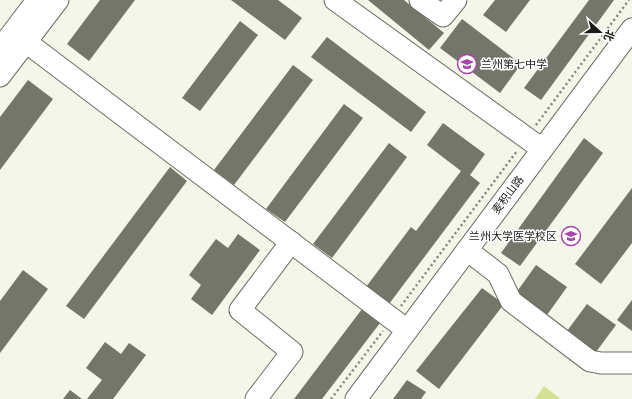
<svg xmlns="http://www.w3.org/2000/svg" width="632" height="399" font-family="'Source Sans 3','Noto Sans SC',sans-serif">
<style>
.green{fill:#d4e194}
.building{fill:#74766a}
.lines{fill:none;stroke-linecap:round;stroke-linejoin:round}
.minor-casing{stroke:#6c6e63;stroke-width:23}
.major-casing{stroke:#6c6e63;stroke-width:24}
.path{stroke:#85877e;stroke-width:2.5;stroke-dasharray:2 3;stroke-linecap:butt}
.minor{stroke:#fff;stroke-width:21}
.major{stroke:#fff;stroke-width:22}
.labels{text-anchor:middle;dominant-baseline:central;stroke-width:3;stroke-linejoin:round;paint-order:stroke}
.poi-label{font-size:11px;fill:#1a1b16;stroke:#fff;text-anchor:start}
.street-label{font-size:11px;fill:#1a1b16;stroke:#fff}
</style>
<rect width="100%" height="100%" fill="#f3f6e9"/>
<polygon class="green" points="544,386 561,399 535,399"/>
<g class="building">
<polygon points="100,0 135,0 89,61 67,44"/>
<polygon points="231,0 278,0 302,18 285,40"/>
<polygon points="368,0 404,0 444,33 429,50"/>
<polygon points="495,0 530,0 506,32 483,15"/>
<polygon points="589,0 614,0 541,100 524,88"/>
<polygon points="462,19 521,64 500,93 440,48"/>
<polygon points="240,21 258,35 200,111 182,98"/>
<polygon points="327,37 426,112 411,132 311,57"/>
<polygon points="293,65 313,80 234,185 214,170"/>
<polygon points="28,80 53,99 0,170 0,117"/>
<polygon points="344,104 363,118 285,222 266,209"/>
<polygon points="443,123 485,154 470,175 480,183 389,304 366,287 411,227 416,231 461,171 427,145"/>
<polygon points="584,138 603,153 520,266 501,253"/>
<polygon points="389,143 407,157 332,258 313,244"/>
<polygon points="170,167 187,181 84,319 66,306"/>
<polygon points="632,188 632,243 601,284 575,264"/>
<polygon points="238,234 260,250 212,315 191,299 201,285 189,275 216,239 228,248"/>
<polygon points="536,265 567,287 547,315 516,293"/>
<polygon points="23,270 48,289 0,353 0,301"/>
<polygon points="482,288 504,304 439,389 416,371"/>
<polygon points="632,300 632,331 617,320"/>
<polygon points="587,304 616,325 596,352 567,331"/>
<polygon points="362,309 380,323 322,399 294,399"/>
<polygon points="105,342 121,354 129,343 146,355 113,399 87,399 102,380 86,368"/>
<polygon points="407,380 426,392 421,399 393,399"/>
<polygon points="70,390 82,399 63,399"/>
</g>
<g class="lines">
<g class="minor-casing">
<g id="minor">
<polyline points="335,0 542,149"/>
<polyline points="420,0 443,16 456,0"/>
<polyline points="26,42 407,330"/>
<polyline points="0,76 58,0"/>
<polyline points="467,250 498,274 511,301 590,361 601,363 632,363"/>
<polyline points="256,399 292,352 240,310 291,242"/>
<polyline points="356,399 632,29"/>
</g>
</g>
<g class="major-casing">
<polyline id="major" points="0,50 38,0"/>
</g>
<g class="path">
<polyline points="536,125 629,0"/>
<polyline points="401,306 517,151"/>
<polyline points="331,399 383,331"/>
</g>
<use href="#minor" class="minor"/>
<use href="#major" class="major"/>
</g>
<defs>
<g id="school-ring" transform="scale(1)"><circle r="9.5" fill="#fff" stroke="#a745ab" stroke-width="1.5"/><path d="M0-5L7-2L0 1L-7-2ZM-4 1L0 2.5L4 1V4Q0 6-4 4Z" fill="#a745ab"/></g>
<g id="university-ring" transform="scale(1)"><circle r="9.5" fill="#fff" stroke="#a745ab" stroke-width="1.5"/><path d="M0-5L7-2L0 1L-7-2ZM-4 1L0 2.5L4 1V4Q0 6-4 4Z" fill="#a745ab"/></g>
</defs>
<g fill-rule="evenodd">
<use href="#school-ring" x="467" y="64"/>
<use href="#university-ring" x="571" y="236"/>
</g>
<g class="labels">
<g class="poi-label">
<text x="481" y="64">兰州第七中学</text>
<text x="557" y="236" text-anchor="end">兰州大学医学校区</text>
</g>
<g class="street-label">
<text transform="translate(508 195) rotate(-53)">麦积山路</text>
</g>
</g>
<g transform="translate(600 32) rotate(111)" stroke="#ffffff" stroke-width="3" paint-order="stroke">
<path d="M0-3L7 15L0 10L-7 15Z" fill="#1a1b16"/>
<text y="-6" font-size="11" font-weight="bold" text-anchor="middle" fill="#1a1b16">北</text>
</g>
</svg>
